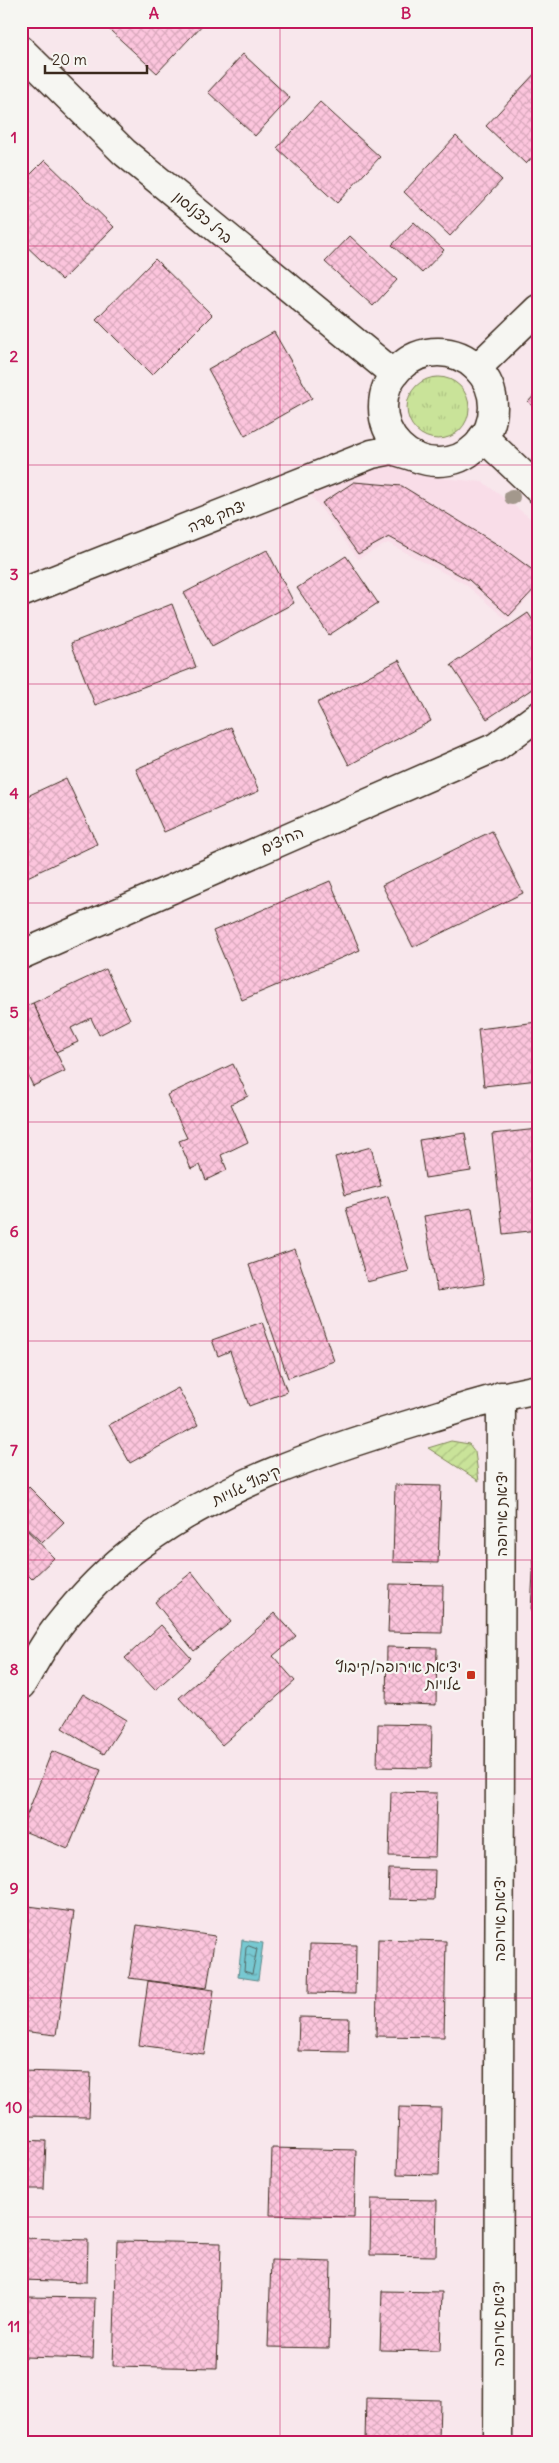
<svg xmlns="http://www.w3.org/2000/svg" width="559" height="2463" font-family="Delius,'Playpen Sans Hebrew',sans-serif">
<style>
.built{fill:#f9dde8}
.grass{fill:url(#grass-tufts);stroke:#82865c}
.garden{fill:url(#garden-furrows);stroke:#82865c}
.water{fill:url(#water-ripples);stroke:#5f8989}
.lines{fill:none;stroke-linecap:round;stroke-linejoin:round}
.shore{stroke:#536966;stroke-width:1}
.building{fill:url(#building-cross-hatch);stroke:#3b2a1e}
.street-casing{stroke:#3b2a1e;stroke-width:31}
.secondary-casing{stroke:#3b2a1e;stroke-width:31}
.street{stroke:#f6f6f2;stroke-width:28}
.secondary{stroke:#f6f6f2;stroke-width:28}
.tree{fill:#a3988c}
.grid{fill:none;stroke:#c2185b;stroke-width:1;stroke-opacity:0.55}
.poi-dot{fill:#c8321e;stroke:#f6f6f2;stroke-width:2}
.labels{text-anchor:middle;dominant-baseline:central;stroke-width:4.5;stroke-linejoin:round;paint-order:stroke}
.street-label{font-size:15px;fill:#3b2a1e;stroke:#f6f6f2}
.poi-label{font-size:15px;fill:#3b2a1e;stroke:#f6f6f2;text-anchor:end}
.neatline{fill:none;stroke:#c2185b;stroke-width:2}
.grid-label{font-size:16px;text-anchor:middle;font-weight:bold;fill:#c2185b}
</style>
<defs>
<pattern id="grass-tufts" width="24" height="20" patternUnits="userSpaceOnUse" patternTransform="scale(1.25)"><rect width="24" height="20" fill="#c9e399"/><path d="M3 7l-1-3M5 7V3M7 7l1-3M15 17l-1-3M17 17v-4M19 17l1-3" fill="none" stroke="#aec383"/></pattern>
<pattern id="garden-furrows" width="10" height="10" patternUnits="userSpaceOnUse" patternTransform="scale(1.25)"><rect width="10" height="10" fill="#c9e399"/><path d="M-1 1l2-2M0 10L10 0M9 11l2-2" fill="none" stroke="#aec383"/></pattern>
<pattern id="water-ripples" width="26" height="14" patternUnits="userSpaceOnUse" patternTransform="scale(1.25)"><rect width="26" height="14" fill="#77c8d1"/><path d="M2 4q2-2 4 0t4 0M15 11q2-2 4 0t4 0" fill="none" stroke="#63a3a9"/></pattern>
<pattern id="building-cross-hatch" width="8" height="8" patternUnits="userSpaceOnUse" patternTransform="scale(1.25)"><rect width="8" height="8" fill="#fcc5dd"/><path d="M0 0l8 8M0 8l8-8" fill="none" stroke="#d9a9bd"/></pattern>
</defs>
<rect width="100%" height="100%" fill="#f8e7ec"/>
<filter id="ink" filterUnits="userSpaceOnUse"><feTurbulence type="fractalNoise" baseFrequency=".02" numOctaves="2"/><feDisplacementMap in="SourceGraphic" scale="10" xChannelSelector="R" yChannelSelector="G"/><feConvolveMatrix kernelMatrix="1 2 1 2 8 2 1 2 1" color-interpolation-filters="sRGB"/></filter>
<g filter="url(#ink)">
<polygon class="built" points="388,461 409,466 422,476 483,482 538,524 538,588 508,621 465,584 388,543 358,559 311,495 349,474"/>
<circle class="grass" cx="438" cy="408" r="31"/>
<polygon class="garden" points="451,1441 469,1444 475,1452 479,1481 428,1448"/>
<polygon class="water" points="242,1940 263,1943 258,1980 238,1977"/>
<g class="lines">
<polygon class="shore" points="249,1946 257,1949 252,1974 244,1971 246,1948"/>
</g>
<g class="building">
<polygon points="100,21 206,21 157,73"/>
<polygon points="243,54 290,98 255,136 208,92"/>
<polygon points="538,70 538,151 526,164 486,126"/>
<polygon points="320,102 380,157 337,203 277,148"/>
<polygon points="456,136 502,180 450,236 404,192"/>
<polygon points="45,160 114,227 62,280 21,241 21,184"/>
<polygon points="414,222 444,250 422,273 392,245"/>
<polygon points="350,236 397,280 373,306 325,262"/>
<polygon points="155,259 212,315 152,375 96,319"/>
<polygon points="274,332 312,398 245,436 208,369"/>
<polygon points="538,391 538,411 528,402"/>
<polygon points="354,482 402,486 500,546 538,574 538,585 509,616 469,580 389,537 358,554 322,503"/>
<polygon points="267,550 294,603 212,647 184,593"/>
<polygon points="346,556 378,603 329,635 297,588"/>
<polygon points="172,604 196,667 95,705 71,643"/>
<polygon points="528,613 538,628 538,685 487,719 451,665"/>
<polygon points="399,660 431,721 349,765 317,703"/>
<polygon points="231,727 259,791 164,832 136,769"/>
<polygon points="66,778 97,844 21,880 21,799"/>
<polygon points="492,831 523,893 413,947 382,885"/>
<polygon points="330,881 360,950 242,1000 213,931"/>
<polygon points="106,969 130,1019 99,1035 91,1018 71,1028 78,1042 56,1052 33,1003"/>
<polygon points="33,1003 65,1071 33,1086 21,1061 21,1008"/>
<polygon points="538,1022 538,1080 484,1086 478,1029"/>
<polygon points="233,1064 248,1096 231,1104 248,1142 221,1155 227,1170 206,1180 200,1165 191,1169 179,1141 187,1138 167,1095"/>
<polygon points="538,1129 538,1230 503,1234 492,1134"/>
<polygon points="465,1133 471,1171 425,1178 419,1140"/>
<polygon points="371,1147 381,1186 345,1195 335,1157"/>
<polygon points="388,1196 409,1271 367,1282 346,1208"/>
<polygon points="472,1208 484,1284 437,1291 424,1216"/>
<polygon points="295,1249 334,1361 288,1378 249,1265"/>
<polygon points="262,1322 287,1392 249,1406 230,1351 218,1356 212,1340"/>
<polygon points="178,1388 198,1425 130,1463 109,1425"/>
<polygon points="395,1485 441,1486 438,1563 393,1562"/>
<polygon points="29,1487 64,1522 42,1543 21,1523 21,1495"/>
<polygon points="21,1524 54,1558 32,1579 21,1568"/>
<polygon points="535,1531 538,1531 538,1612 531,1612"/>
<polygon points="192,1572 231,1622 194,1651 155,1602"/>
<polygon points="390,1584 443,1585 442,1633 388,1632"/>
<polygon points="275,1613 296,1636 273,1656 295,1681 222,1745 179,1698"/>
<polygon points="161,1625 191,1658 155,1690 125,1658"/>
<polygon points="387,1647 437,1648 436,1705 386,1703"/>
<polygon points="83,1694 126,1720 104,1754 62,1728"/>
<polygon points="378,1724 432,1725 431,1768 377,1767"/>
<polygon points="52,1751 101,1770 68,1849 21,1830"/>
<polygon points="391,1792 437,1793 435,1857 389,1856"/>
<polygon points="389,1869 435,1870 434,1900 388,1899"/>
<polygon points="21,1905 74,1912 56,2035 21,2031"/>
<polygon points="137,1925 215,1936 207,1988 129,1978"/>
<polygon points="378,1939 446,1941 444,2037 376,2036"/>
<polygon points="310,1944 356,1945 355,1994 309,1993"/>
<polygon points="148,1981 214,1990 204,2054 139,2045"/>
<polygon points="299,2017 349,2018 348,2052 298,2051"/>
<polygon points="21,2071 91,2073 89,2117 21,2116"/>
<polygon points="399,2107 441,2108 439,2175 397,2174"/>
<polygon points="21,2140 46,2141 44,2189 21,2189"/>
<polygon points="272,2148 356,2150 354,2217 270,2215"/>
<polygon points="371,2199 437,2200 436,2256 370,2255"/>
<polygon points="22,2238 88,2240 87,2282 21,2280"/>
<polygon points="117,2241 221,2243 217,2368 113,2366"/>
<polygon points="271,2260 331,2262 329,2348 268,2347"/>
<polygon points="382,2291 442,2292 440,2351 380,2350"/>
<polygon points="26,2297 95,2298 93,2359 24,2357"/>
<polygon points="21,2391 23,2391 22,2442 21,2442"/>
<polygon points="366,2398 440,2400 439,2442 365,2442"/>
</g>
<g class="lines">
<g class="street-casing">
<g id="street">
<polyline points="477,368 538,309"/>
<polyline points="21,593 372,454 392,450 415,457"/>
<polyline points="21,955 496,747 538,716"/>
<path d="M21 1685C32 1667 42 1647 55 1630 79 1599 108 1568 140 1545 219 1486 321 1451 414 1423 455 1410 496 1397 538 1389"/>
<polyline points="498,2442 501,1396"/>
</g>
</g>
<g class="secondary-casing">
<g id="secondary">
<polyline points="21,50 124,152 394,374"/>
<circle cx="438" cy="407" r="55"/>
<polyline points="483,437 538,489"/>
</g>
</g>
<use href="#street" class="street"/>
<use href="#secondary" class="secondary"/>
</g>
<circle class="tree" cx="512" cy="497" r="8"/>
</g>
<path class="grid" d="M280 21V2442M21 246H538M21 465H538M21 684H538M21 903H538M21 1122H538M21 1341H538M21 1560H538M21 1779H538M21 1998H538M21 2217H538"/>
<rect class="poi-dot" x="466" y="1670" width="10" height="10" rx="2.5"/>
<g class="labels">
<g class="street-label">
<text transform="translate(203 217) rotate(40)">ברל כצנלסון</text>
<text transform="translate(217 516) rotate(-22)">יצחק שדה</text>
<text transform="translate(282 840) rotate(-24)">החיצים</text>
<text transform="translate(246 1485) rotate(-25)">קיבוץ גלויות</text>
<text transform="translate(501 1514) rotate(-90)">יציאת אירופה</text>
<text transform="translate(499 1919) rotate(-90)">יציאת אירופה</text>
<text transform="translate(498 2324) rotate(-90)">יציאת אירופה</text>
</g>
<g class="poi-label">
<text x="461" y="1666">יציאת אירופה/קיבוץ<tspan x="461" dy="17">גלויות</tspan></text>
</g>
</g>
<rect width="559" height="2463" fill="none" stroke="#f6f6f2" stroke-width="55"/>
<path d="M45 65v8h102v-8" fill="none" stroke="#3b2a1e" stroke-width="2.5"/>
<text x="52" y="65" font-size="15" fill="#3b2a1e" stroke="#f6f6f2" stroke-width="4" paint-order="stroke">20 m</text>
<rect x="28" y="28" width="504" height="2408" class="neatline"/>
<g class="grid-label">
<text x="154" y="19">A</text>
<text x="406" y="19">B</text>
<text x="14" y="143">1</text>
<text x="14" y="362">2</text>
<text x="14" y="580">3</text>
<text x="14" y="799">4</text>
<text x="14" y="1018">5</text>
<text x="14" y="1237">6</text>
<text x="14" y="1456">7</text>
<text x="14" y="1675">8</text>
<text x="14" y="1894">9</text>
<text x="14" y="2113">10</text>
<text x="14" y="2332">11</text>
</g>
</svg>
